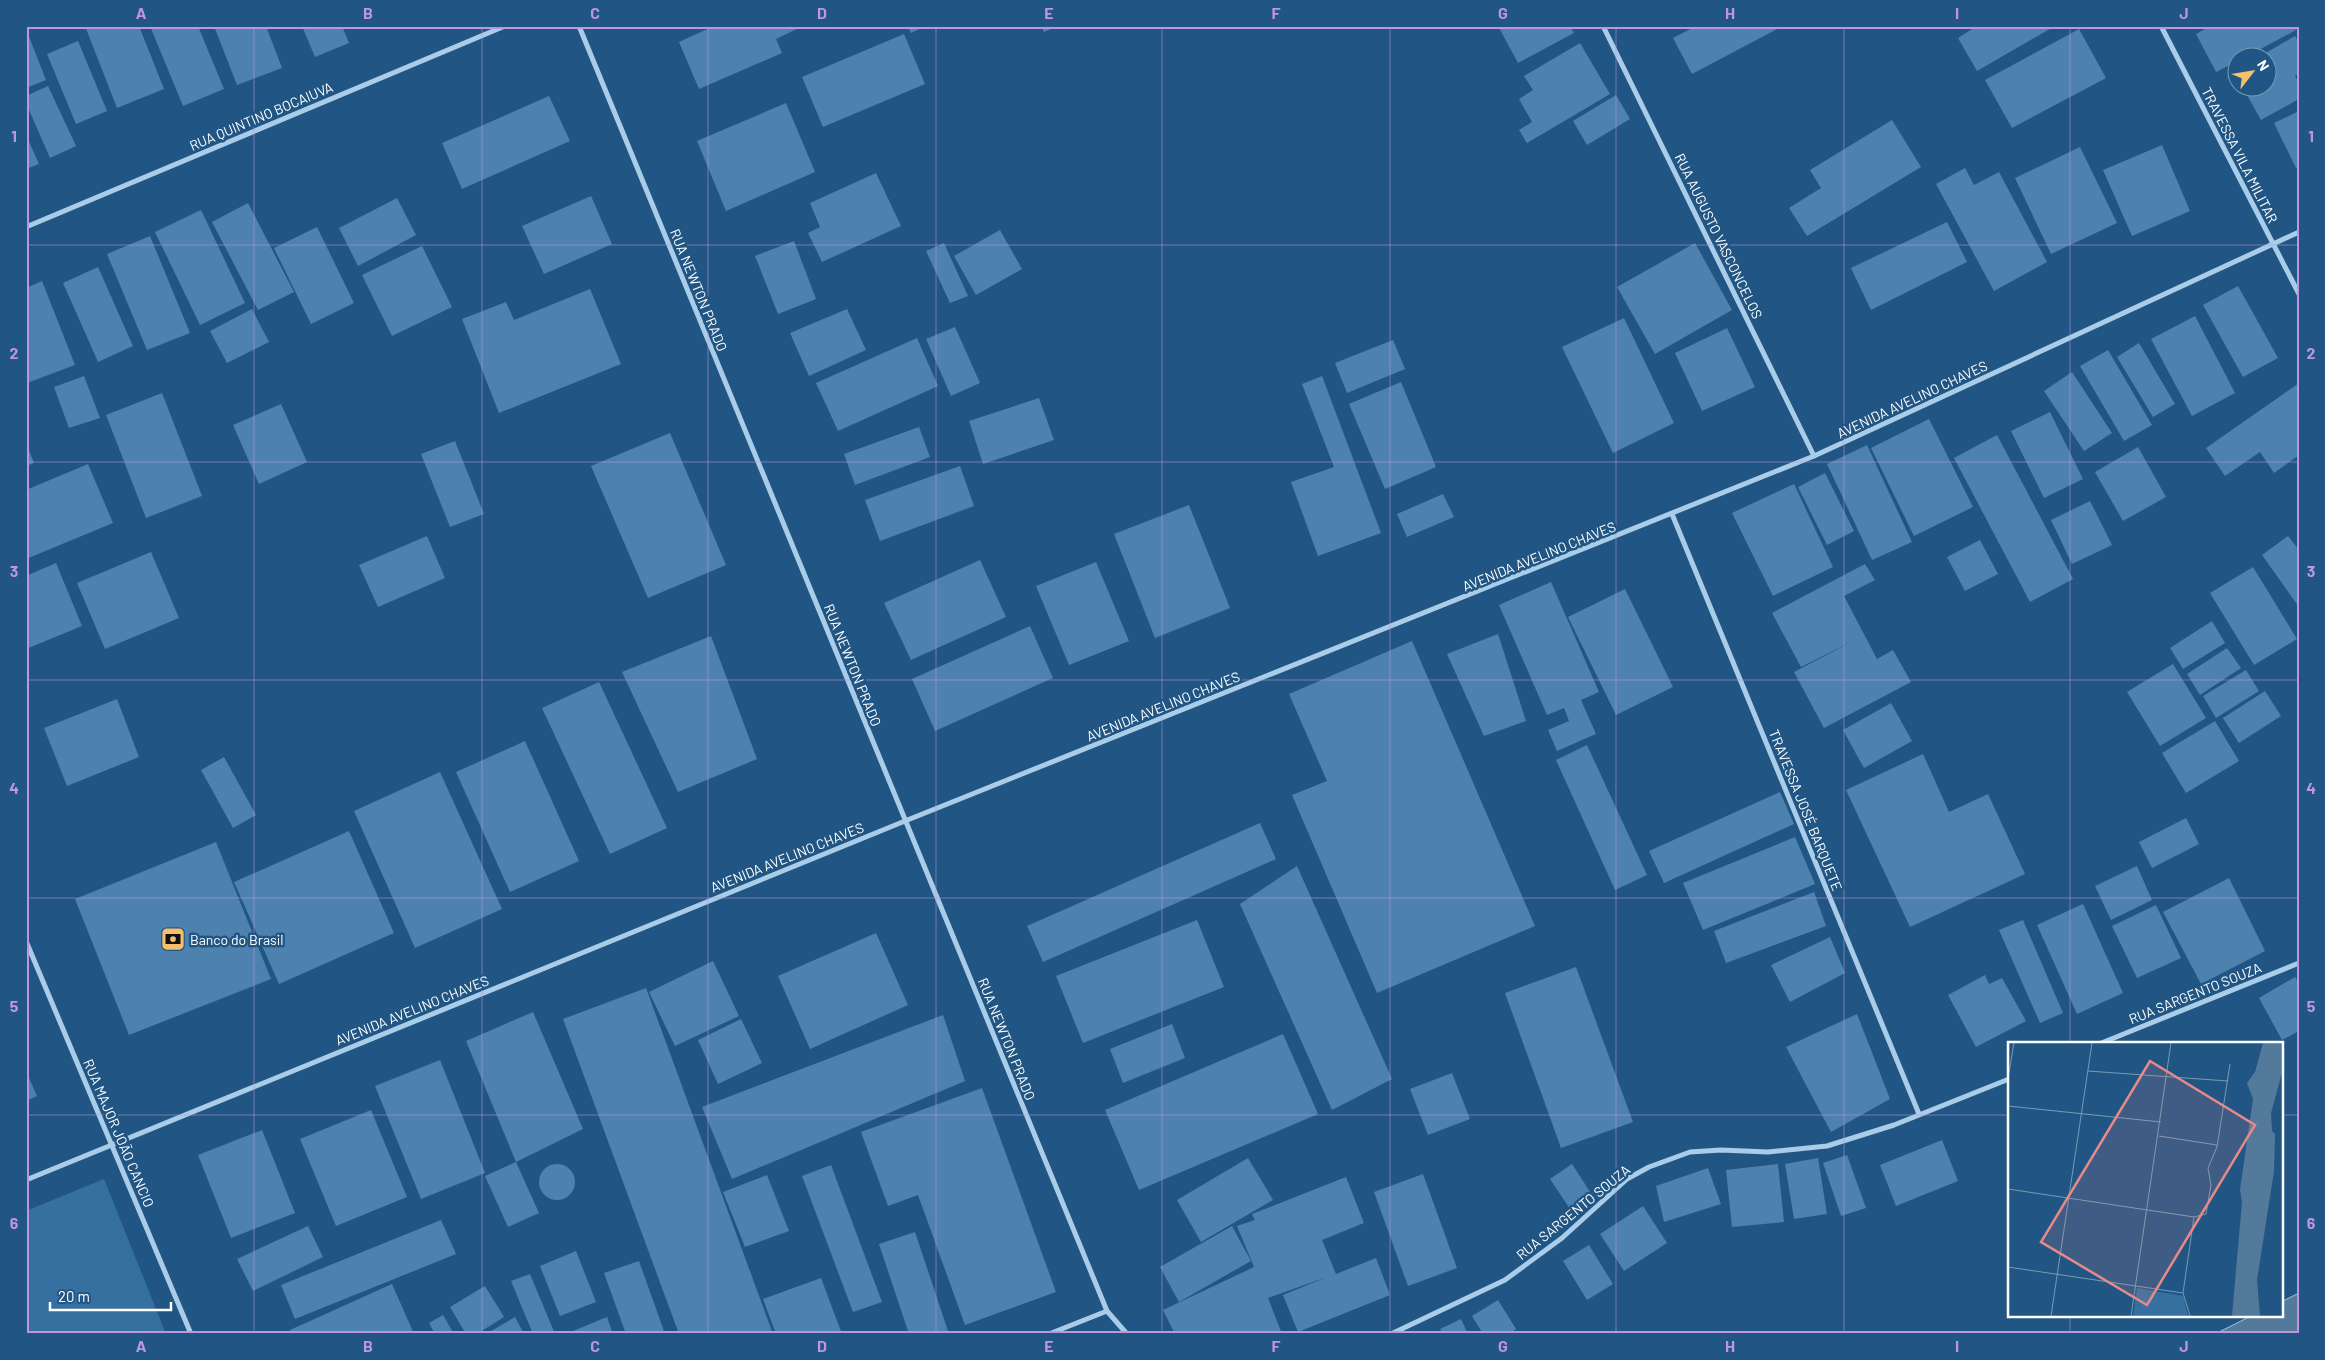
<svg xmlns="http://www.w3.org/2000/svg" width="2325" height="1360" font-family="Barlow,sans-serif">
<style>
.green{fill:#3570a1}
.water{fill:#547a9b;stroke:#9dc8ea}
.building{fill:#4d82af}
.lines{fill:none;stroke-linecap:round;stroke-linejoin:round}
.minor{stroke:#a9cce9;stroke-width:5}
.grid{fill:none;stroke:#bd96df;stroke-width:1;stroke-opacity:0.55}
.labels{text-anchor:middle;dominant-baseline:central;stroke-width:5;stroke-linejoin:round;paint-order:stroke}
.street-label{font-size:14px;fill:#fff;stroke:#215684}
.poi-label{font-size:14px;fill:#fff;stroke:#215684;text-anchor:start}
.inset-road{fill:none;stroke:#7a9ab5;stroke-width:1}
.view{fill:#e88989;fill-opacity:0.15;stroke:#e88989;stroke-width:2.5}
.inset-edge{fill:none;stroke:#fff;stroke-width:2.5}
.neatline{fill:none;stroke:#bd96df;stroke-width:2}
.grid-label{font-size:16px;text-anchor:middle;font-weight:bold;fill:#bd96df}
</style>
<rect width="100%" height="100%" fill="#215684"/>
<polygon class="green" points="104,1179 166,1334 26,1334 26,1211"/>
<polygon class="water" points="2299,1293 2299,1334 2215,1334 2251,1316 2281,1316 2281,1302"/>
<g class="building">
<polygon points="85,26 139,26 164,89 117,108"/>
<polygon points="150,26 198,26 224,89 183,106"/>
<polygon points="214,26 266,26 282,68 237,85"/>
<polygon points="302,26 342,26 349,43 315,57"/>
<polygon points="714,26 803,26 776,39 782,53 699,89 679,42"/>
<polygon points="908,26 926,26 911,33"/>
<polygon points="1041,26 1057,26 1044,32"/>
<polygon points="1498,26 1570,26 1574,33 1518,63"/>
<polygon points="1696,26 1783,26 1692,74 1673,38"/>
<polygon points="1977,26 2055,26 1977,71 1958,38"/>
<polygon points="2210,26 2294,26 2296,30 2244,58 2238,58 2238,61 2216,72 2196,34"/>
<polygon points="26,29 46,80 26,88"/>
<polygon points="2079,29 2106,78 2012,128 1985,80"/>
<polygon points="904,34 925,84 823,127 802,77"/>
<polygon points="2295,36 2299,43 2299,73 2295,76 2299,83 2299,99 2261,120 2243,88 2268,88 2268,58 2257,58"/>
<polygon points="78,41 107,111 76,124 47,54"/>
<polygon points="1580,43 1610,94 1527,143 1519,130 1532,122 1519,99 1533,90 1524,76"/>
<polygon points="48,86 76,146 50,158 26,103 26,96"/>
<polygon points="1616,95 1630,119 1587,145 1573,121"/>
<polygon points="549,96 570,141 462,189 442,143"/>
<polygon points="786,103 815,172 726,211 697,141"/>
<polygon points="2299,111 2299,166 2296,168 2274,123"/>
<polygon points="1892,120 1921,167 1807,236 1789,208 1821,188 1810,170"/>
<polygon points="26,135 39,164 26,169"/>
<polygon points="2162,145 2190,211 2132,236 2103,170"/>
<polygon points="2080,147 2117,223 2051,254 2015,178"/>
<polygon points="1965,168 1974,185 1999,172 2047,262 1994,291 1936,184"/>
<polygon points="876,173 901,226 822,262 808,233 820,227 810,203"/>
<polygon points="591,196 612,244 544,274 522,226"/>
<polygon points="397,198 416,235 358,266 339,228"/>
<polygon points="248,203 294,292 258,310 212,222"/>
<polygon points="201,210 245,303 200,325 155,232"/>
<polygon points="1947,222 1967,262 1871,310 1851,268"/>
<polygon points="317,227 354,303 311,324 274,248"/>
<polygon points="1000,230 1022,269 976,295 954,256"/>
<polygon points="150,236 190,333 147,350 107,254"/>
<polygon points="794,241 816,299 778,314 755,256"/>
<polygon points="944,243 968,296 950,303 926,251"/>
<polygon points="1695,243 1732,310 1655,354 1617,287"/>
<polygon points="422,246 452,307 392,336 362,275"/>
<polygon points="98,267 133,346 98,362 63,283"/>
<polygon points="42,281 75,365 27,383 26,288"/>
<polygon points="2238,286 2278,358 2243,377 2203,305"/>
<polygon points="590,289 621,364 499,413 462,319 506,302 514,320"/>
<polygon points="252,309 269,342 227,363 210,331"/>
<polygon points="847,309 866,350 809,376 790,333"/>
<polygon points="2195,316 2235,393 2192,416 2151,339"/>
<polygon points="1624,318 1674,423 1613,453 1562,347"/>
<polygon points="955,327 980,383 951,396 926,339"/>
<polygon points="1727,328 1755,387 1702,411 1675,353"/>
<polygon points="917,338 938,386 838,431 816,383"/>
<polygon points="1393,340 1405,369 1347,393 1335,363"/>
<polygon points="2139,343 2175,404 2153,417 2117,357"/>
<polygon points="2108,350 2152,425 2124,441 2080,366"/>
<polygon points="2072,372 2112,433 2084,451 2044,391"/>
<polygon points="84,376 100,418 69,428 54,387"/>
<polygon points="1322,376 1381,533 1318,556 1291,482 1334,467 1302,384"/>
<polygon points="1401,382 1436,467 1385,489 1349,404"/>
<polygon points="2299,383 2299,455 2274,473 2260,452 2225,476 2206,448"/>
<polygon points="162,393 202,496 146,518 106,415"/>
<polygon points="1039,398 1054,440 983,464 969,421"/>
<polygon points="281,404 307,462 259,484 233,425"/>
<polygon points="2050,412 2083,479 2044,498 2011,431"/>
<polygon points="1929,419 1973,507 1914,536 1871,448"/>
<polygon points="919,427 930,457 855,485 844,454"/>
<polygon points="670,433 726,565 648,598 591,466"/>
<polygon points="1997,435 2073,579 2030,602 1954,458"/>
<polygon points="455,441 484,514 450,527 421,454"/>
<polygon points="26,443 34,463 26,466"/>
<polygon points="1867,445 1912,542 1872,560 1827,464"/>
<polygon points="2138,447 2166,497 2123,521 2095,472"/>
<polygon points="88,464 113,523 26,559 26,490"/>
<polygon points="960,466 974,506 880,541 865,500"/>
<polygon points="1825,473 1854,531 1827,545 1798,487"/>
<polygon points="1794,484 1833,567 1773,596 1732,513"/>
<polygon points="1443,494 1454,517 1407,537 1397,514"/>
<polygon points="2090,501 2112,545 2072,564 2051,520"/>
<polygon points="1189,505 1230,608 1155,638 1114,534"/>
<polygon points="427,536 445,578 378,607 359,565"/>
<polygon points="2288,536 2299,550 2299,607 2262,555"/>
<polygon points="1980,540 1998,574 1965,591 1947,557"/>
<polygon points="151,552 179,618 105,649 77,583"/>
<polygon points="980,560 1006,617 911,660 884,603"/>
<polygon points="1096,562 1129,641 1069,665 1036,586"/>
<polygon points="56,563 82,626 26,649 26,576"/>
<polygon points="1865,564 1875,580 1844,596 1877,659 1893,650 1911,682 1824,728 1794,672 1857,639 1801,667 1772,613"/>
<polygon points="2253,567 2297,639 2254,665 2210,593"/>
<polygon points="1551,582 1599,692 1581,700 1596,734 1557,751 1548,730 1569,721 1564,708 1547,715 1499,605"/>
<polygon points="1625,589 1673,687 1616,715 1568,617"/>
<polygon points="2212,621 2225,643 2183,669 2170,648"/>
<polygon points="1030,626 1053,678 935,731 912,679"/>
<polygon points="1498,634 1526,721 1484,736 1447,654"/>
<polygon points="711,636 757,759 678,792 622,672"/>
<polygon points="1412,641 1535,926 1377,993 1292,795 1327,781 1289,694"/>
<polygon points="2227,648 2241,668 2200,695 2187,674"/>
<polygon points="2173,664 2206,718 2160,746 2127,692"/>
<polygon points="2246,670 2259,691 2216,718 2203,696"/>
<polygon points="599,682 667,828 610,854 542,708"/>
<polygon points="2265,691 2281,716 2239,743 2223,718"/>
<polygon points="117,699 139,757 67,786 44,728"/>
<polygon points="1891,703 1912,741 1864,768 1843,730"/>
<polygon points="2215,721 2239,761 2186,793 2162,753"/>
<polygon points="525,741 579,861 510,892 456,772"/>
<polygon points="1587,745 1647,875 1615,890 1556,760"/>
<polygon points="1923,754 1949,812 1988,794 2025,874 1910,927 1846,790"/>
<polygon points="224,757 256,815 233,828 201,770"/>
<polygon points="440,772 502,909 415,948 354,811"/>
<polygon points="1780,792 1794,824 1664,883 1649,851"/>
<polygon points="2186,818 2199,844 2152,868 2139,842"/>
<polygon points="1260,823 1276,859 1043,962 1027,926"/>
<polygon points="349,831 394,933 279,984 234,882"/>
<polygon points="1795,837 1815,884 1703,930 1683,883"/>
<polygon points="216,842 271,979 129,1035 75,899"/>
<polygon points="1297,866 1392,1079 1332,1110 1240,904"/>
<polygon points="2137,866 2152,900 2111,920 2095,886"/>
<polygon points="2229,878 2265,951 2201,984 2163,912"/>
<polygon points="1814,892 1826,926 1726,963 1714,931"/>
<polygon points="2083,904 2123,993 2077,1014 2037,925"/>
<polygon points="2156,905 2181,958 2137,978 2112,926"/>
<polygon points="1197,920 1224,987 1083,1043 1056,976"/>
<polygon points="2023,920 2063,1013 2040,1023 1999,930"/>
<polygon points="876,933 908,1005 810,1049 778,976"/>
<polygon points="1830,937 1845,973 1790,1002 1771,965"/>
<polygon points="713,961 739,1016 675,1046 649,992"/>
<polygon points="1576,967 1633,1122 1561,1148 1505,993"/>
<polygon points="1985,975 1989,984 2002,978 2026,1021 1976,1047 1948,995"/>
<polygon points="2295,977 2299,983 2299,1031 2282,1040 2259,998"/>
<polygon points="646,988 773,1334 679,1334 563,1019"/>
<polygon points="533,1012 583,1129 516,1162 466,1041"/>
<polygon points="1857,1014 1890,1099 1831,1132 1786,1047"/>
<polygon points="943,1015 965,1081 732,1179 702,1107"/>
<polygon points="741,1019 762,1063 718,1084 698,1040"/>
<polygon points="1172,1024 1185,1058 1123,1083 1110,1049"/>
<polygon points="1283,1034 1318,1114 1139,1190 1105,1110"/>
<polygon points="440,1060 485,1173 421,1199 375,1086"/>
<polygon points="26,1071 37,1096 26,1101"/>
<polygon points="1452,1073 1470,1119 1428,1135 1410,1089"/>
<polygon points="982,1088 1056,1292 965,1325 918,1195 888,1206 861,1132"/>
<polygon points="371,1110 407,1197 336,1226 300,1139"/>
<polygon points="262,1130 295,1213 231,1238 198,1155"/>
<polygon points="1942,1140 1958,1181 1896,1206 1880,1165"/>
<polygon points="1847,1155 1866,1208 1841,1216 1823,1163"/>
<polygon points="1248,1158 1273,1200 1201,1242 1177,1200"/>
<polygon points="1818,1158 1827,1214 1794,1219 1785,1164"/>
<polygon points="516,1162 539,1213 508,1227 485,1176"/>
<polygon points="1572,1164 1594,1198 1572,1212 1550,1179"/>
<polygon points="1778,1164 1784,1222 1732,1227 1726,1170"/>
<circle cx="557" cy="1182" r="18"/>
<polygon points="831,1165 882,1302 853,1312 802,1176"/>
<polygon points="1708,1168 1721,1204 1664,1222 1656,1186"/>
<polygon points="1423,1174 1457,1268 1408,1286 1374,1192"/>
<polygon points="767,1175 789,1231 745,1247 723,1192"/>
<polygon points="1346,1177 1364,1223 1322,1240 1336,1274 1376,1258 1390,1295 1298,1332 1283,1295 1327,1277 1268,1298 1282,1334 1175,1334 1163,1310 1254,1267 1237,1226 1255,1220 1252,1214"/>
<polygon points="1643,1206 1667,1243 1624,1271 1600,1234"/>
<polygon points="441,1220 456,1254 295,1319 281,1285"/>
<polygon points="308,1226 323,1257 253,1291 237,1259"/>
<polygon points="1232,1226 1251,1261 1179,1302 1160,1267"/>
<polygon points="915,1232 949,1334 909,1334 879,1244"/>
<polygon points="1589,1245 1613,1284 1587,1300 1563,1261"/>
<polygon points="576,1251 596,1302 560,1316 540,1266"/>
<polygon points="639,1261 665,1334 626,1334 604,1273"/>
<polygon points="530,1274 555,1334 533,1334 511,1281"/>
<polygon points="821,1278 842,1334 776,1334 763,1299"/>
<polygon points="392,1284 414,1334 291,1334 290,1330"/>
<polygon points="485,1286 504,1317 477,1334 466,1334 450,1307"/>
<polygon points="1498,1300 1516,1329 1509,1334 1483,1334 1472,1316"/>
<polygon points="443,1315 454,1334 435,1334 429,1323"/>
<polygon points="515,1317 524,1334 486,1334"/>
<polygon points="607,1317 613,1334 574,1334 573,1331"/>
<polygon points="1461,1319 1468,1334 1443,1334 1440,1329"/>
</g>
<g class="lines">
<g class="minor">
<polyline points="579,26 1107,1311 1127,1334"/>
<polyline points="1603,26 1814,456"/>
<polyline points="2161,26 2299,294"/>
<polyline points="26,227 505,26"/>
<polyline points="1672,514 1919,1114"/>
<polyline points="26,941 191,1334"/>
<polyline points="2099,1044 2299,963"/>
<polyline points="26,1180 905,821 1814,456 2299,232"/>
<polyline points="1049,1334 1107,1311"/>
<polyline points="1391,1334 1505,1280 1562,1238 1627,1179 1649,1167 1690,1152 1721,1150 1768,1152 1827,1146 1894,1125 2009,1079"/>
</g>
</g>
<path class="grid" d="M254 26V1334M482 26V1334M708 26V1334M936 26V1334M1162 26V1334M1390 26V1334M1616 26V1334M1844 26V1334M2070 26V1044M26 245H2299M26 462H2299M26 680H2299M26 898H2299M26 1115H2009M2281 1115H2299M2070 1316V1334"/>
<defs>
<g id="bank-square" transform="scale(1.25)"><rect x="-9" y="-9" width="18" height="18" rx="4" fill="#f6c06a" stroke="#215684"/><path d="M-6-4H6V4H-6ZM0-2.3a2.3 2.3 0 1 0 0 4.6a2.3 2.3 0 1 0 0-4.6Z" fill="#111"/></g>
</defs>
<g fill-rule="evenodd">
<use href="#bank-square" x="173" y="939"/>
</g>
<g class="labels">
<g class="street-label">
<text transform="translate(261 116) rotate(-23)">RUA QUINTINO BOCAIUVA</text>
<text transform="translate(2240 155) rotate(63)">TRAVESSA VILA MILITAR</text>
<text transform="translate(1719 236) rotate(64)">RUA AUGUSTO VASCONCELOS</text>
<text transform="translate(699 290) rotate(68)">RUA NEWTON PRADO</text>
<text transform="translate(1912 399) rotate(-25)">AVENIDA AVELINO CHAVES</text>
<text transform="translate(1539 556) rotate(-22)">AVENIDA AVELINO CHAVES</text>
<text transform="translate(853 665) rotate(68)">RUA NEWTON PRADO</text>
<text transform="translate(1163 706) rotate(-22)">AVENIDA AVELINO CHAVES</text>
<text transform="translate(1806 810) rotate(68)">TRAVESSA JOSÉ BARQUETE</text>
<text transform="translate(787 857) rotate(-22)">AVENIDA AVELINO CHAVES</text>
<text transform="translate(2195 993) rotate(-22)">RUA SARGENTO SOUZA</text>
<text transform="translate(412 1010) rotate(-22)">AVENIDA AVELINO CHAVES</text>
<text transform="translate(1007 1039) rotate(68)">RUA NEWTON PRADO</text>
<text transform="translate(119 1133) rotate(67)">RUA MAJOR JOÃO CANCIO</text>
<text transform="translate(1573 1212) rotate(-39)">RUA SARGENTO SOUZA</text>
</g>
<g class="poi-label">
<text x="190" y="939">Banco do Brasil</text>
</g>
</g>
<g transform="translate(2008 1042)">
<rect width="275" height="275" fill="#215684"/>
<path d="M129 246 175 254 180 274H125Z" fill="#3570a1"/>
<path d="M255 1H275V27L263 71 264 89 267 92 266 129 249 238 252 274H224L234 160 232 148 245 57 239 41 247 30Z" fill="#547a9b"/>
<path class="inset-road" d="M80 29 220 39M0 36 6 1M0 64 153 80M151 94 209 103M0 147 186 175 198 172 203 143 200 126 209 105 222 22M275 218V238M0 225 175 251M43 274 84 1M123 274 163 1M182 274 175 251 186 175"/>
<path class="view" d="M142 19 247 83 139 263 33 200Z"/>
<rect width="275" height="275" class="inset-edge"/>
</g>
<rect width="2325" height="1360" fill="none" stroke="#215684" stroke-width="55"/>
<g transform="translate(2252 72) rotate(59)"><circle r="24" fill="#215684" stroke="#7a9ab5"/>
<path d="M0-4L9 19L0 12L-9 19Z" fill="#f6c06a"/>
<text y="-8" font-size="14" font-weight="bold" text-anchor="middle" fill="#ffffff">N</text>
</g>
<path d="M50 1302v8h121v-8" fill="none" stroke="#ffffff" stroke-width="2.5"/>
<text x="58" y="1302" font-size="15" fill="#ffffff" stroke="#215684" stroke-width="4" paint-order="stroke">20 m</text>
<rect x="28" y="28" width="2270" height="1304" class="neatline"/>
<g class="grid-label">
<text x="141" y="19">A</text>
<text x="368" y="19">B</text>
<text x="595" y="19">C</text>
<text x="822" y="19">D</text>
<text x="1049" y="19">E</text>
<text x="1276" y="19">F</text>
<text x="1503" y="19">G</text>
<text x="1730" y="19">H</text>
<text x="1957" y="19">I</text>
<text x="2184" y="19">J</text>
<text x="14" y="142">1</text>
<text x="2311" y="142">1</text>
<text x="14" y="359">2</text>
<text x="2311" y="359">2</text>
<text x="14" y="577">3</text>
<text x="2311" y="577">3</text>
<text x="14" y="794">4</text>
<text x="2311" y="794">4</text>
<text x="14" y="1012">5</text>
<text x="2311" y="1012">5</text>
<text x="14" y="1229">6</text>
<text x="2311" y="1229">6</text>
<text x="141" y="1352">A</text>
<text x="368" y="1352">B</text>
<text x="595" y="1352">C</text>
<text x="822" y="1352">D</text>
<text x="1049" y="1352">E</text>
<text x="1276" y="1352">F</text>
<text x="1503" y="1352">G</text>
<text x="1730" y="1352">H</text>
<text x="1957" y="1352">I</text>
<text x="2184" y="1352">J</text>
</g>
</svg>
